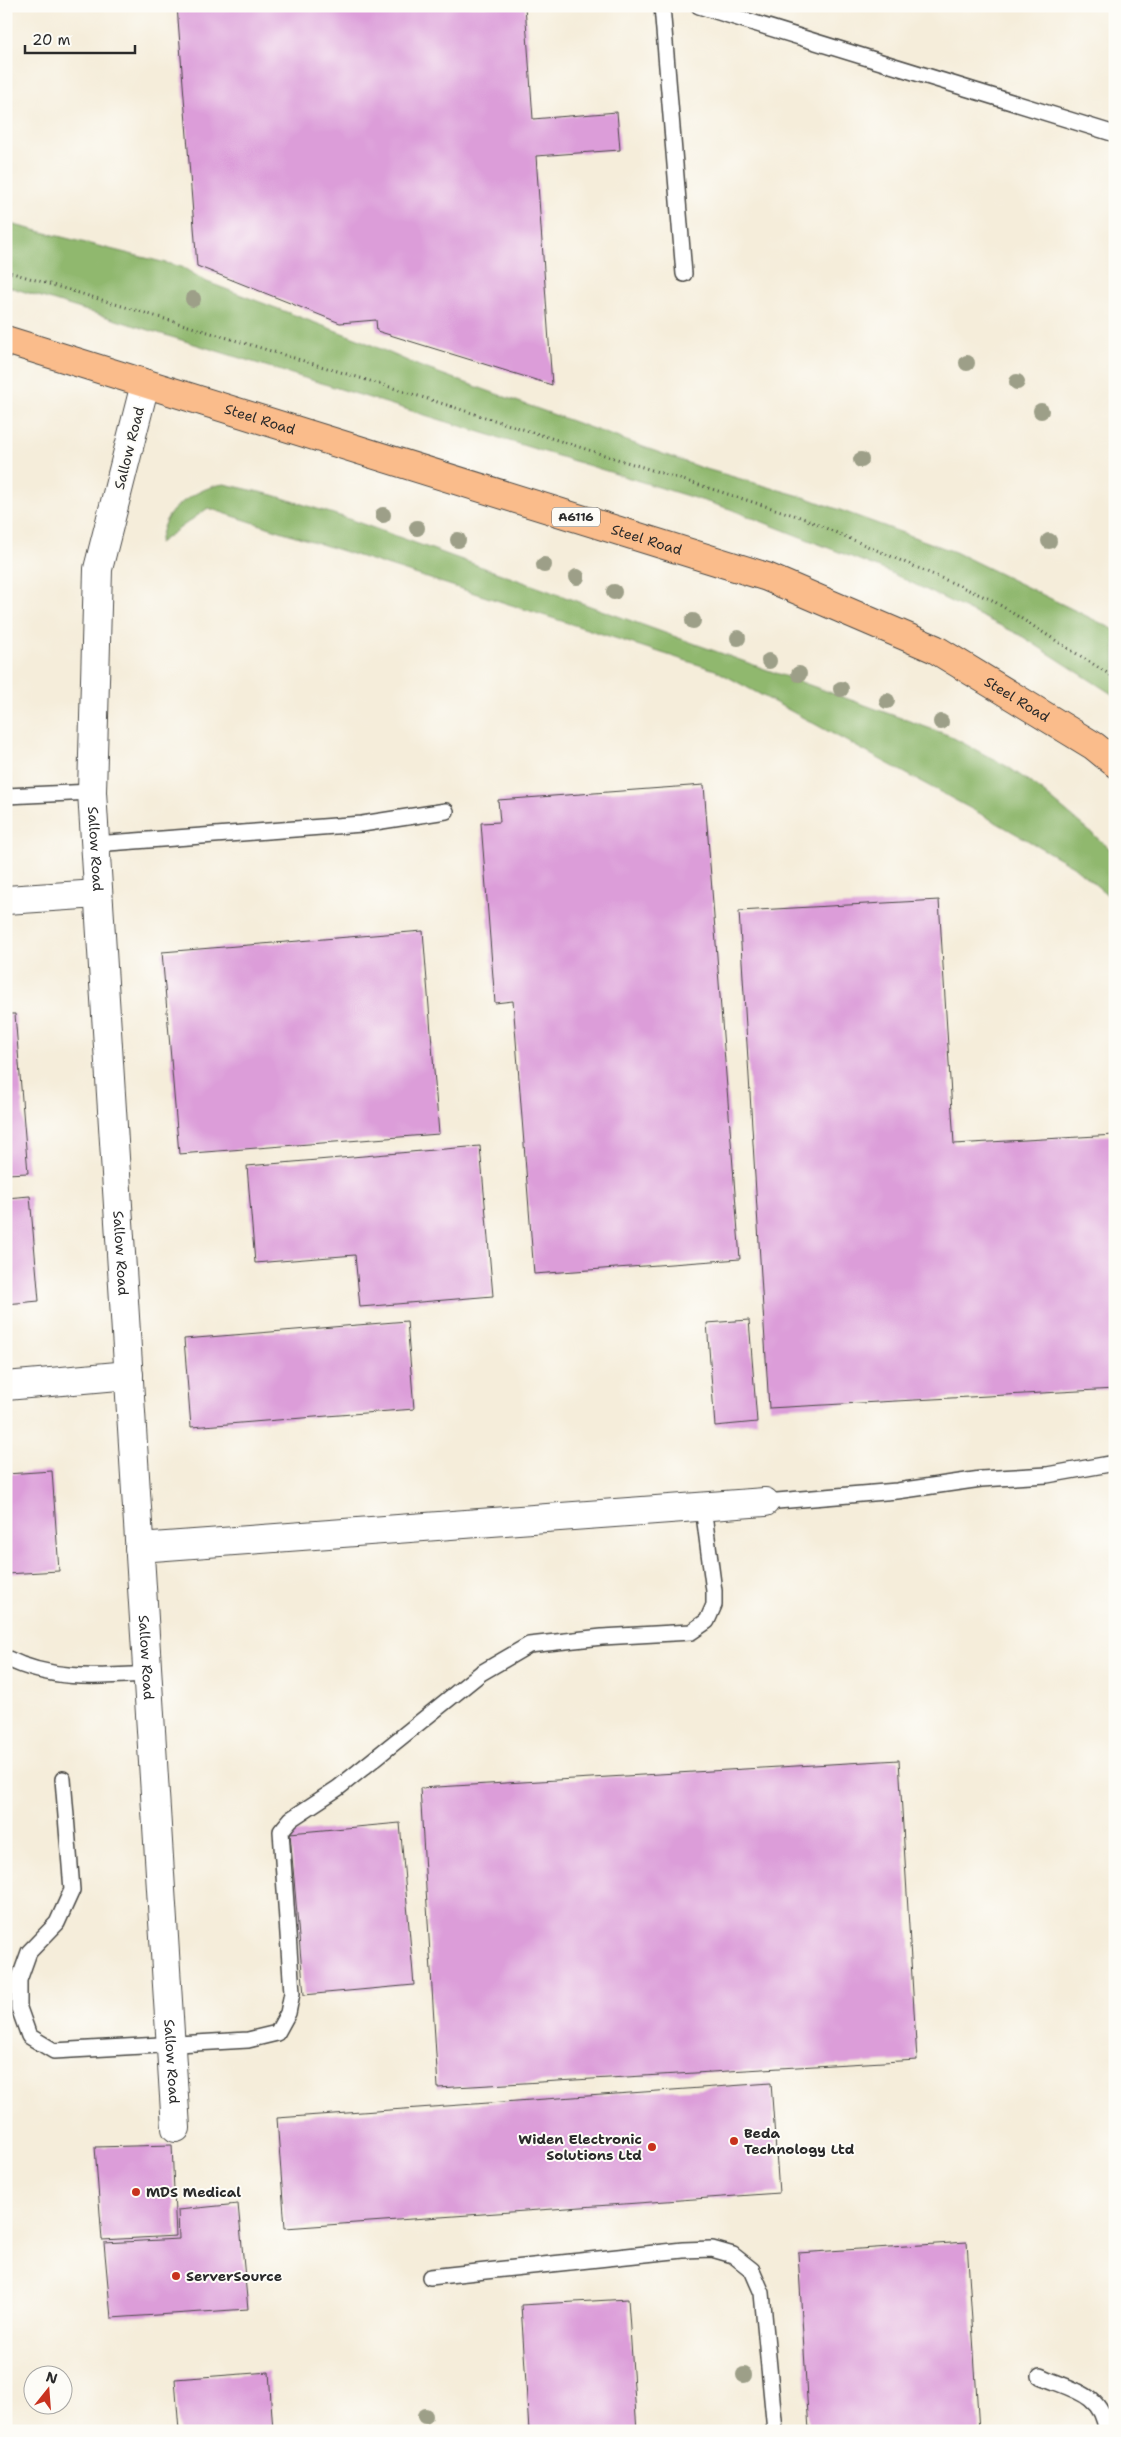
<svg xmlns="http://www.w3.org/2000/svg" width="1121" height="2437" font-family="'Shantell Sans',sans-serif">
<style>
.forest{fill:#90b86e;stroke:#5e724c}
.building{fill:#dc9dd9}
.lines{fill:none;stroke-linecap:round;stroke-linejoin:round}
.service-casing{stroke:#494845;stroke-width:18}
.minor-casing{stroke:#494845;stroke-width:30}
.primary-casing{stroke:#494845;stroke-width:30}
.path{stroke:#494845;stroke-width:3;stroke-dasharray:1 4;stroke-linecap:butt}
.service{stroke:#fff;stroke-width:15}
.minor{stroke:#fff;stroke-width:28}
.primary{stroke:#fabc8b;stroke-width:28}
.tree{fill:#9d9f88}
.poi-dot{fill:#c8321e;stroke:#fdfcf7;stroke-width:2}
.labels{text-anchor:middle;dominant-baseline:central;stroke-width:4;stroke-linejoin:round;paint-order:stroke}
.shield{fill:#fdfcf7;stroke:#6a6a68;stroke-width:1}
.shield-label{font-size:12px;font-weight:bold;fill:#2b2b2b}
.street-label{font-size:14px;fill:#2b2b2b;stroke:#fdfcf7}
.poi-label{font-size:14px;font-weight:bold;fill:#2b2b2b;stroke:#fdfcf7;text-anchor:start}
</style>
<rect width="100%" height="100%" fill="#fdfcf7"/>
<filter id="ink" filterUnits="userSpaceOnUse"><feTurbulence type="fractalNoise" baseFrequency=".02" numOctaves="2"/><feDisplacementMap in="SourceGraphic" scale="10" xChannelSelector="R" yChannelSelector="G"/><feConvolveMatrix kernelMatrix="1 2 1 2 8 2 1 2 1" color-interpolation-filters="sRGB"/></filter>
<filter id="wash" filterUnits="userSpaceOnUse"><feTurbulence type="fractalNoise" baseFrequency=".0096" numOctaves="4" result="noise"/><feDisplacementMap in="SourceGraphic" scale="20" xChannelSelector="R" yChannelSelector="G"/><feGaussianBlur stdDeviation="1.12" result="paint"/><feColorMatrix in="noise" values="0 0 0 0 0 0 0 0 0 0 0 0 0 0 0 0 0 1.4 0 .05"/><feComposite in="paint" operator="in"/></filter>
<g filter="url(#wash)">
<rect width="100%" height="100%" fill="#f5edda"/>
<g class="forest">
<polygon points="6,223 182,267 207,282 358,339 419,366 699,467 807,498 955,552 1115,630 1115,696 1020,635 887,571 730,509 6,286"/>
<path d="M224 484 273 495 343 517 948 735 1008 767 1037 787 1115 853V901L1073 866 990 819 715 670 208 508 159 543C161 535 163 524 168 517 178 501 206 486 224 484Z"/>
</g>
<g id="blocks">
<g class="building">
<polygon points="177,6 525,6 533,119 617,112 620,150 536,156 552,385 377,331 376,320 340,323 197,266"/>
<polygon points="704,785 740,1259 534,1274 513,1001 495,1003 481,823 500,822 498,800"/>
<polygon points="939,900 954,1144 1115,1135 1115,1389 769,1408 739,911"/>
<polygon points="423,931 439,1134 179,1154 162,952"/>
<polygon points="6,1014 15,1014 28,1173 6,1174"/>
<polygon points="480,1146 493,1296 360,1307 355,1255 255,1263 247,1166"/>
<polygon points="30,1196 39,1301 6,1304 6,1198"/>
<polygon points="749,1320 757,1422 715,1426 707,1323"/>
<polygon points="407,1321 414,1409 191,1427 184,1339"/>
<polygon points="52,1471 59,1571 6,1574 6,1474"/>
<polygon points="899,1760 917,2060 438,2088 420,1788"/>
<polygon points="400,1823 414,1985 304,1995 290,1833"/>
<polygon points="771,2083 779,2193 285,2228 277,2118"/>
<polygon points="172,2145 176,2236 102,2240 95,2147"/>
<polygon points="238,2204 248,2309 111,2318 104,2243 179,2239 178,2210"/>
<polygon points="967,2242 979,2431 809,2431 798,2253"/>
<polygon points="628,2299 637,2431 529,2431 521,2305"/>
<polygon points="269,2372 273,2431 179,2431 175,2379"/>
</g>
</g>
</g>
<g filter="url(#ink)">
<use href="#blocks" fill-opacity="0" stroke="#494845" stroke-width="1"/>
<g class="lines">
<g class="service-casing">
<g id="service">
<polyline points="662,6 684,274"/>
<polyline points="699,6 1115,134"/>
<polyline points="6,796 92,792"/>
<polyline points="95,844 362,824 446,811"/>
<polyline points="765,1502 897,1491 981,1479 1047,1475 1115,1463"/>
<path d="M6 1658C52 1681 98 1677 147 1674"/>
<polyline points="63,1779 72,1890 57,1923 29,1952 19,1980 19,2008 29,2036 54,2051 248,2040 277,2033 288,2013 292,1993 281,1831 291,1819 338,1788 481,1673 529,1645 602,1637 691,1632 707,1621 714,1605 714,1591 703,1507"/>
<polyline points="430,2277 683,2250 712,2249 733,2255 752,2270 762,2293 775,2431"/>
<path d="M1040 2376C1069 2389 1104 2393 1106 2431"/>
</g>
</g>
<g class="minor-casing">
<g id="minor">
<path id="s1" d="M145 384 98 569 92 792 176 2128"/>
<polyline points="6,900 98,894"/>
<polyline points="6,1386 129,1375"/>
<polyline points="139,1548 765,1502"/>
</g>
</g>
<g class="primary-casing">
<g id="primary">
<path id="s2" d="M6 340 767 577 935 649 1094 746 1115 763"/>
</g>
</g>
<polyline class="path" points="6,271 390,387 800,517 992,600 1115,678"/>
<use href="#service" class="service"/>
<use href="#minor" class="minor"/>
<use href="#primary" class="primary"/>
</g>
<g class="tree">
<circle cx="193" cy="299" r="8"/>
<circle cx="967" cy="363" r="8"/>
<circle cx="1017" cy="382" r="8"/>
<circle cx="1041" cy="411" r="8"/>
<circle cx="861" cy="460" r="8"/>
<circle cx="383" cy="515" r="8"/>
<circle cx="417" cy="528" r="8"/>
<circle cx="458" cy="540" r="8"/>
<circle cx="1049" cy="541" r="8"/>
<circle cx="544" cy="565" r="8"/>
<circle cx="577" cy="577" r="8"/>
<circle cx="614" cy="592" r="8"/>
<circle cx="693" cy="621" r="8"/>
<circle cx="738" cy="638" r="8"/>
<circle cx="769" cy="661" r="8"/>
<circle cx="799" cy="674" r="8"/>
<circle cx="841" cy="689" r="8"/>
<circle cx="887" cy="701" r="8"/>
<circle cx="941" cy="722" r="8"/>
<circle cx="744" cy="2375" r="8"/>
<circle cx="425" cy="2416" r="8"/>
</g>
</g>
<g class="poi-dot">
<circle cx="734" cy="2141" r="5"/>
<circle cx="652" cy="2147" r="5"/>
<circle cx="136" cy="2192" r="5"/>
<circle cx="176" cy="2276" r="5"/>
</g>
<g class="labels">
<rect class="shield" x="552" y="507.5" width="48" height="19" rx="4"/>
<g class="shield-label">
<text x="576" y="517">A6116</text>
</g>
<g class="street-label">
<text stroke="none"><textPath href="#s2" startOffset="266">Steel Road</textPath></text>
<text transform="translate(129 448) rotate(-76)">Sallow Road</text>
<text stroke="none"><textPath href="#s2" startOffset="671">Steel Road</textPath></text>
<text stroke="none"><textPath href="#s2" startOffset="1076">Steel Road</textPath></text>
<text stroke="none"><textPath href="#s1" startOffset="471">Sallow Road</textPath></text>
<text stroke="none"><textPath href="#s1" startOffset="876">Sallow Road</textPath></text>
<text stroke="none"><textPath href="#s1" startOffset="1281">Sallow Road</textPath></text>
<text stroke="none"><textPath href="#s1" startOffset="1686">Sallow Road</textPath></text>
</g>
<g class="poi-label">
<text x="744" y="2133">Beda<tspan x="744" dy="16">Technology Ltd</tspan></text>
<text x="642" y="2139" text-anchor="end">Widen Electronic<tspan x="642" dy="16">Solutions Ltd</tspan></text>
<text x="146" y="2192">MDS Medical</text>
<text x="186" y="2276">ServerSource</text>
</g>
</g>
<rect width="1121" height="2437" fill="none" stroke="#fdfcf7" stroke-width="25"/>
<g transform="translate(48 2390) rotate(17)"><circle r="24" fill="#fdfcf7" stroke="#a9a8a5"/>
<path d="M0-4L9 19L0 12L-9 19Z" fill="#c8321e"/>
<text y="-8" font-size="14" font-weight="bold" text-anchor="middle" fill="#2b2b2b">N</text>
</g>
<path d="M25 45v8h110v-8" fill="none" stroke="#2b2b2b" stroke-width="2.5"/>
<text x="32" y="45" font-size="15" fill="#2b2b2b" stroke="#fdfcf7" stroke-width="4" paint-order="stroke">20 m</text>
</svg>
